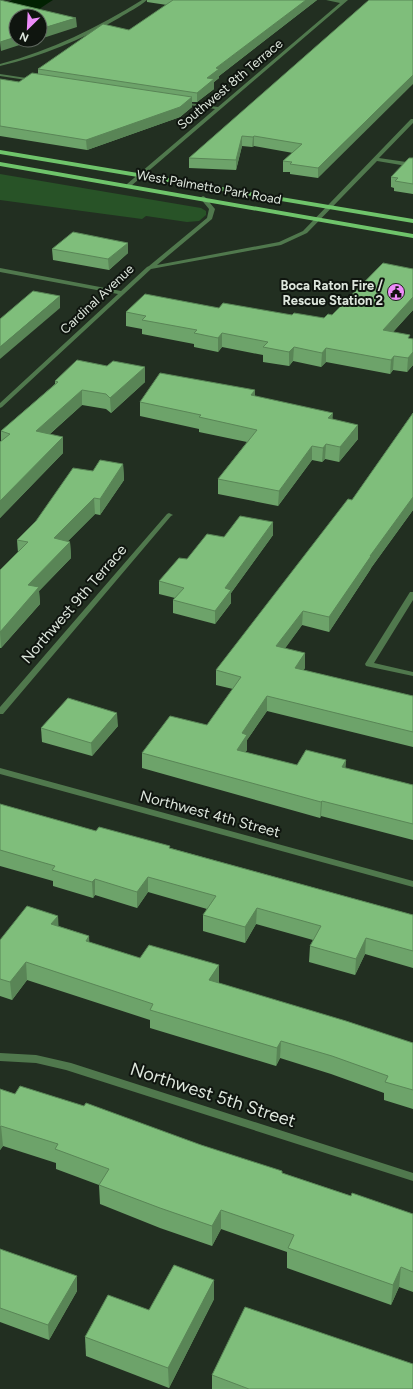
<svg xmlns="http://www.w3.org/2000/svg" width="413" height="1389" font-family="Figtree,sans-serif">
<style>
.green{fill:#285327}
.water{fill:#022102}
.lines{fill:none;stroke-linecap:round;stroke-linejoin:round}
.street{fill:#50784d;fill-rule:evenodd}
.primary{fill:#6fc46b;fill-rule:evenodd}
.wall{fill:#6da36a}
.shaded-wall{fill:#598556}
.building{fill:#7fbe7b;stroke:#598556}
.labels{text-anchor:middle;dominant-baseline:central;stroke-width:4;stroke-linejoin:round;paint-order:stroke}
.far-street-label{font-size:13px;fill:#dde6dc;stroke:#0f150f}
.far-poi-label{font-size:13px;font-weight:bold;fill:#dde6dc;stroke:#0f150f;text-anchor:end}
.street-label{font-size:15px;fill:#dde6dc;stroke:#0f150f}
.near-street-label{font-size:18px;fill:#dde6dc;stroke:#0f150f}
</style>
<rect width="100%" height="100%" fill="#222f21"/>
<polygon class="green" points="0,174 201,208 206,211 206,215 199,221 187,222 146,216 142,219 0,200"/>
<path class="water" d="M12 0H53C29 15 27 22 0 7Z"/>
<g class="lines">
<g class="street">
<path d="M142 0H147C139 7 128 12 119 18 81 40 42 56 0 66V64C52 50 97 28 142 0Z"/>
<polygon points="326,0 348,0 131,186 127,186 127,184 215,109 183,104 181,103 181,102 218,107 340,3"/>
<polygon points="0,74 33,79 35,80 33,81 0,76"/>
<polygon points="411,119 413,119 413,123 379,158 413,163 413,167 377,161 307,233 281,245 151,269 2,407 0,408 0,403 118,294 0,272 0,268 121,291 147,267 149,266 207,218 209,209 200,198 203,196 205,197 215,209 212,219 157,265 279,242 303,231"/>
<polygon points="169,513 173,515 171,516 3,714 0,714 0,707 167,514"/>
<polygon points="410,592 413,592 413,600 374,663 413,672 413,676 366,666 365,664"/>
<polygon points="0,768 413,881 413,887 0,774"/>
<polygon points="0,1053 36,1055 71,1063 413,1173 413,1181 66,1070 36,1063 0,1061"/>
</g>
<g class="primary">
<polygon points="0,150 413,219 413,223 0,154"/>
<polygon points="0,162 413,234 413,238 0,166"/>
</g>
</g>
<g class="wall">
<polygon points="147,0 317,0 219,76 219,78 214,82 214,89 197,102 192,102 192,107 180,117 87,150 0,136 0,79 19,82 38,74 38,69 129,30 167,5 147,2"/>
<polygon points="369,0 318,178 290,174 290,172 283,172 283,161 293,153 254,146 252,147 242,146 236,170 189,168 189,158"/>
<polygon points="413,158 413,194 394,191 394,188 391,187 391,177"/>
<polygon points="128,243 128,253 109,270 53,260 52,249"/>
<polygon points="413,269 413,310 393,332 410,339 413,339 413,365 407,372 393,370 390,374 326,362 321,367 293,361 289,366 263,362 263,355 222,347 218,352 194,347 194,344 142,334 142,329 126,326 126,312 219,308 324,318 332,315"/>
<polygon points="107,366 145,367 145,382 111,413 106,409 82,405 50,434 63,453 0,518 0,442 1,441 1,431 55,384 55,381"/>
<polygon points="255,390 255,396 333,419 358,439 339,462 325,459 322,462 312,460 278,506 218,494 218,479 247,442 199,432 199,429 140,416 140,402"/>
<polygon points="413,413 413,510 371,568 370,570 329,632 302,625 285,648 305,668 303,670 413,696 413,747 267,711 247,740 247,750 245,752 297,765 346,760 345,768 413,785 413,840 321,816 320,818 142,768 142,753 207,725 233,689 216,685 216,670 352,500"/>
<polygon points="123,464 124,480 100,515 95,514 68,541 70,542 71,558 39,591 40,604 1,648 0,648 0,570 18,553 17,540 93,471"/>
<polygon points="273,522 273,535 231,593 231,603 215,624 173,613 173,600 175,598 159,594 159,581 187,559 224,537"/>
<polygon points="118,726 92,756 42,742 41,728"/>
<polygon points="0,804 96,831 170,848 413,915 413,968 365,954 355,975 309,962 310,946 313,940 256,924 245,943 203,931 203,915 207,909 148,892 137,908 95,895 93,898 53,886 53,881 0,866"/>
<polygon points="58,916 58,926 89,936 89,942 219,983 218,983 413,1043 413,1109 384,1100 384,1093 331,1074 280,1058 276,1066 150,1028 150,1020 27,980 12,1000 0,996 0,940"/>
<polygon points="0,1089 15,1094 201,1145 282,1173 351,1196 413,1214 413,1292 399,1287 391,1305 287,1268 287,1252 221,1229 212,1246 160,1228 100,1204 99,1185 56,1169 56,1163 3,1146 0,1150"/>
<polygon points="0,1249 77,1291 49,1340 0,1322"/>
<polygon points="214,1299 169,1388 86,1356 85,1337 149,1310"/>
<polygon points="212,1375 413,1389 212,1389"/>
</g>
<g class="shaded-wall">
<polygon points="306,0 317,0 219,76 219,78 214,82 214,89 197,102 197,93 207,78 216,68"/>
<polygon points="76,18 77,27 40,39 40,29"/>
<polygon points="16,37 16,40 35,40 1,51 0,42"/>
<polygon points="413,75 413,84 318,178 318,168"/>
<polygon points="192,97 192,107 180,117 87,150 86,140"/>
<polygon points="242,136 242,146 236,170 236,160"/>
<polygon points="254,136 254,146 252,147 253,137"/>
<polygon points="128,243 128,253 109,270 108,259"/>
<polygon points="60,296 60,308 0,359 0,347"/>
<polygon points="413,297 413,310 382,344 383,330"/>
<polygon points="222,333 222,347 218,352 218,338"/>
<polygon points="294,347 293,361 289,366 289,352"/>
<polygon points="326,348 326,362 321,367 322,353"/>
<polygon points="413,352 413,365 407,372 408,358"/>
<polygon points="394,356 393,370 390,374 391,360"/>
<polygon points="145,367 145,382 111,413 110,398"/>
<polygon points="82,390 82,405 36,446 36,431"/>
<polygon points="255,390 255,404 251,395"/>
<polygon points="333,413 332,427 328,418"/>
<polygon points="358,425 358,439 339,462 340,447"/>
<polygon points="63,437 63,453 0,518 0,501"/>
<polygon points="326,444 325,459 322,462 323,448"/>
<polygon points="312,446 312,460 278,506 279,491"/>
<polygon points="123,464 124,480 100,515 100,499"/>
<polygon points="413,497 413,510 371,568 370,570 329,632 329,617 370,556"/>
<polygon points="94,498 95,514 55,554 54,538"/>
<polygon points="273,522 273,535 231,593 231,603 215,624 215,611 225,588"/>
<polygon points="70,542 71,558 39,591 40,604 1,648 0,632 28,585"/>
<polygon points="303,611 302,625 276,661 276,646"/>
<polygon points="305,653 305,668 294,682 295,668"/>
<polygon points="267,696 267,711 247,740 247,750 237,765 237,750 242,733"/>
<polygon points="117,713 118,726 92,756 91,743"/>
<polygon points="346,760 345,775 342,767"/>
<polygon points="322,801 321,816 320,818 321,802"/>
<polygon points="148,877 148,892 137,908 137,892"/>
<polygon points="95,879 95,895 93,898 92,882"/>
<polygon points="257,908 256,924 245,943 245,927"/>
<polygon points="58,916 59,934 51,924"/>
<polygon points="89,936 90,954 86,941"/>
<polygon points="366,938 365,954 355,975 356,959"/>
<polygon points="26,962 27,980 12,1000 10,982"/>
<polygon points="219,965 219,983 209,998 209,980"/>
<polygon points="281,1041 280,1058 276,1066 277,1048"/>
<polygon points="1,1126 3,1146 0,1150 0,1127"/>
<polygon points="221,1210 221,1229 212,1246 212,1226"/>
<polygon points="401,1267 399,1287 391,1305 393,1285"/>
<polygon points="77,1276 77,1291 49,1340 48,1325"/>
<polygon points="214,1280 214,1299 169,1388 168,1368"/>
</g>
<g class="building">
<polygon points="0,0 76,18 40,29 40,16 16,16 16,37 0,42"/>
<polygon points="173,0 306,0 216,68 219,69 207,78 214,79 197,93 38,69 103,24 129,30"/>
<polygon points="369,0 413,0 413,75 318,168 290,164 292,162 283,161 302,144 254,136 253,137 242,136 236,160 189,158"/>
<polygon points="32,73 192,97 180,107 86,140 0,126 0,79 19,82"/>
<polygon points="409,158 413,158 413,184 395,181 398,178 391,177"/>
<polygon points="73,232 128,243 108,259 52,249"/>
<polygon points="383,263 413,269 413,297 383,330 410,335 408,338 413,339 413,352 408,358 394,356 391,360 326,348 322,353 294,347 289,352 263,347 268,342 222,333 218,338 194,333 197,330 142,320 146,316 126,312 145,294 219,308 223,303 292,315 294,313 324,318 328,314 332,315"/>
<polygon points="33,291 60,296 0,347 0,319"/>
<polygon points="77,360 107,366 113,361 145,367 110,398 106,394 82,390 36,431 63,437 0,501 0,442 10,434 1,431 58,382 55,381"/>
<polygon points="160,373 255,390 251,395 333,413 328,418 358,425 340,447 326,444 323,448 312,446 279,491 218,479 257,430 199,417 201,415 140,402"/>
<polygon points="413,413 413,497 370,556 371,556 329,617 303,611 276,646 305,653 295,668 413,696 413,732 267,696 242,733 247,735 237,750 297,765 306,750 346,760 342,767 413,785 413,824 322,801 321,802 142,753 170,716 207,725 241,677 216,670 348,499 352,500"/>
<polygon points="100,460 123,464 100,499 94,498 54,538 70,542 28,585 39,587 0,632 0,570 28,542 17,540 36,521 73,468 93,471"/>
<polygon points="240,516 273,522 225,588 231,590 215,611 173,600 184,588 159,581 179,558 187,559 207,534 224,537"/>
<polygon points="68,698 117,713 91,743 41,728"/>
<polygon points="0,804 96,831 99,827 170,846 169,848 413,915 413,951 366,938 356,959 310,946 321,926 257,908 245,927 203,915 216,896 148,877 137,892 95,879 92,882 52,870 55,866 0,850"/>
<polygon points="27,906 58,916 51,924 89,936 86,941 140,958 149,945 219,965 209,980 346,1021 413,1043 413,1090 385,1082 388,1076 332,1056 281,1041 277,1048 150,1010 153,1004 26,962 10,982 0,979 0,940"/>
<polygon points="20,1086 84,1106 86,1103 201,1145 282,1171 282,1173 351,1196 352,1193 413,1214 413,1272 401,1267 393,1285 288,1248 294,1235 221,1210 212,1226 160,1208 99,1185 109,1169 55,1149 58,1144 1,1126 0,1127 0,1089 15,1094"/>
<polygon points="0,1249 77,1276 48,1325 0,1308"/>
<polygon points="174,1265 214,1280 168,1368 85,1337 108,1295 149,1310"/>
<polygon points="245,1307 413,1364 413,1389 249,1389 212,1375"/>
</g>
<defs>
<g id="civic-disc" transform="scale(0.9)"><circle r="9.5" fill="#ed8cf9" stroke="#0f150f"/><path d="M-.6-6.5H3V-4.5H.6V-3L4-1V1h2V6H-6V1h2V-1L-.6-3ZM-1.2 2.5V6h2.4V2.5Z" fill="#111"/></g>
</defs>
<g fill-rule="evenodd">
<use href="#civic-disc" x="396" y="292"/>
</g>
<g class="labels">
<g class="far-street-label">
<text transform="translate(230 84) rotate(-40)">Southwest 8th Terrace</text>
<text transform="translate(209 187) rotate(10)">West Palmetto Park Road</text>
<text transform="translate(97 299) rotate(-43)">Cardinal Avenue</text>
</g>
<g class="far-poi-label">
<text x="383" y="285">Boca Raton Fire /<tspan x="383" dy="15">Rescue Station 2</tspan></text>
</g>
<g class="street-label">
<text transform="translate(74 604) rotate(-49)">Northwest 9th Terrace</text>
<text transform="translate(210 814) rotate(15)">Northwest 4th Street</text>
</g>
<g class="near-street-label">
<text transform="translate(213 1095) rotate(18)">Northwest 5th Street</text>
</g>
</g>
<g transform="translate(28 28) rotate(204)"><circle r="19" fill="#0f150f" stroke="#616961"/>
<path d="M0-3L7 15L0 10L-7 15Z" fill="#ed8cf9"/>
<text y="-6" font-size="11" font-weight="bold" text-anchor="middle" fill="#dde6dc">N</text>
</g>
</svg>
